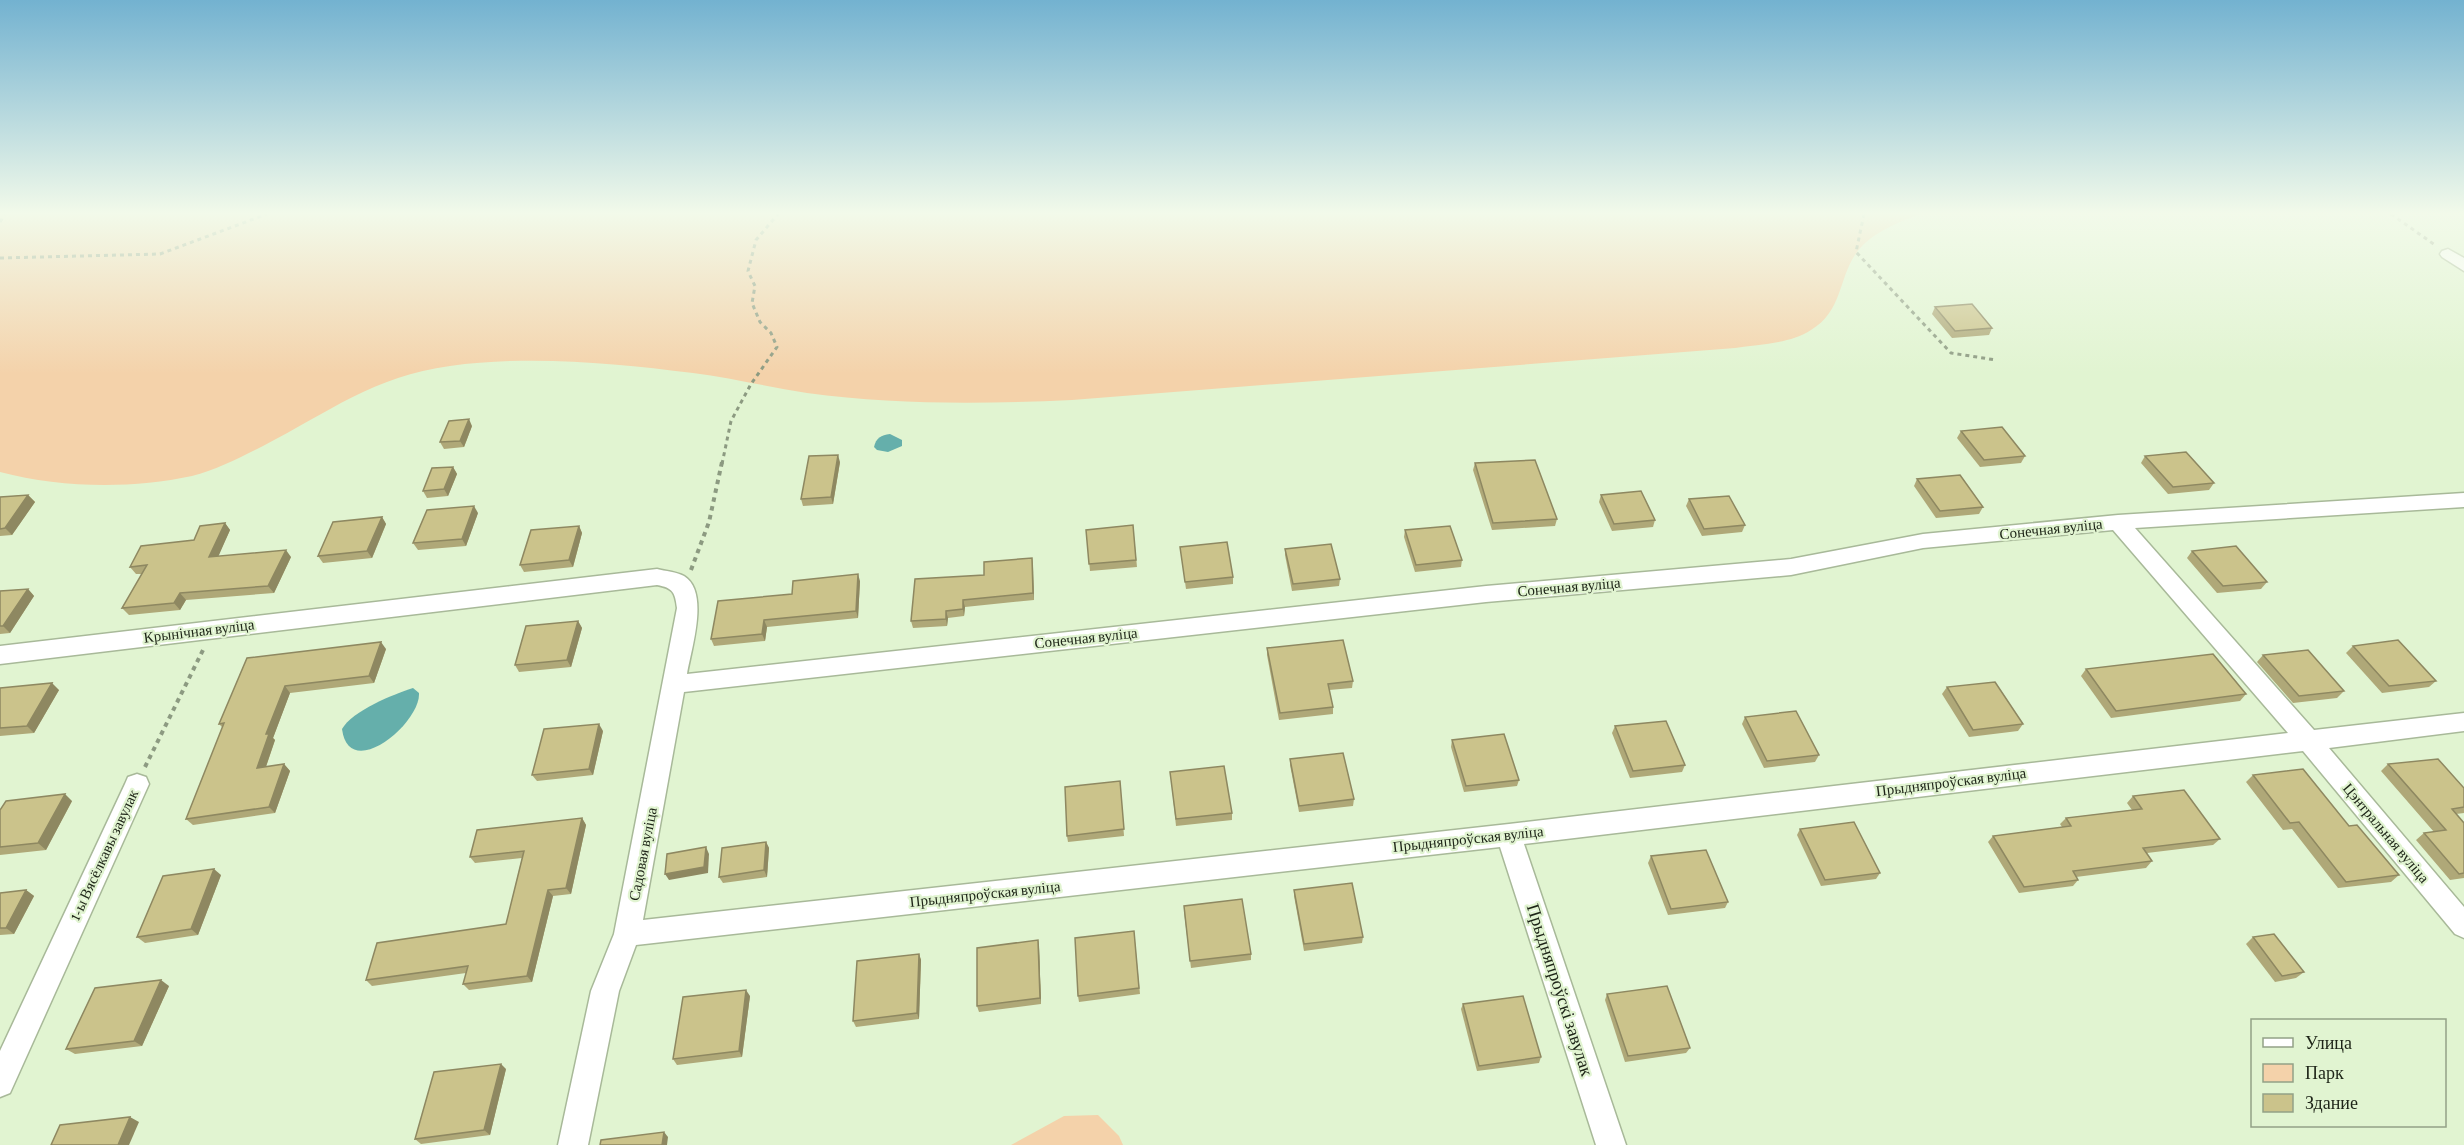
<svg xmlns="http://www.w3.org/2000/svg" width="2464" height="1145" font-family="'Crimson Pro',serif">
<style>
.green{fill:#f4d2aa}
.water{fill:#65afab}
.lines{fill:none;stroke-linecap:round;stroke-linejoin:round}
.minor-casing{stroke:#a8b999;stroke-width:3}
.path-far1{stroke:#8c9a81;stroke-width:3;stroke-dasharray:4 4;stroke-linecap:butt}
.path{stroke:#8c9a81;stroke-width:4;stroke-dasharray:4.5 4.5;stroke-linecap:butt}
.minor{fill:#fff;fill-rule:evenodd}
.wall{fill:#afa878}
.shaded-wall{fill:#8e8861}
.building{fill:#cbc38b;stroke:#8e8861;stroke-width:1.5}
.labels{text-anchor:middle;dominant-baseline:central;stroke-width:4.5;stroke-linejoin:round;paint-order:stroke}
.street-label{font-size:15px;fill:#1d2417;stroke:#e1f4d1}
.near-street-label{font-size:18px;fill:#1d2417;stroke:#e1f4d1}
</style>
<rect width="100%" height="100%" fill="#e1f4d1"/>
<g class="green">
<path d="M0 214H1920C1900 222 1878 230 1863 245 1837 271 1846 309 1811 330 1790 344 1759 344 1735 348L1072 400C984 404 895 405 807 393 769 387 731 378 693 373 614 363 529 355 450 366 374 376 329 412 263 446 241 457 216 470 192 476 131 489 61 488 0 472Z"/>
<polygon points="1098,1115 1119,1136 1123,1145 1011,1145 1064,1116"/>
</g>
<g class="water">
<path d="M890 434 902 440V446L888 452 877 450 874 447C876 438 881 435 890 434Z"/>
<path d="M413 688 419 693C421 723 349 783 342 729 352 711 394 694 413 688Z"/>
</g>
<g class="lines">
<g class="minor-casing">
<g id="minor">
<polygon points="2448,249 2464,258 2464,271 2442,257 2440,254 2442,251"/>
<path d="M2464 493V507L2135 528 2314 730 2464 713V731L2329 748 2464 907V938L2455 934 2303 751 1524 844 1626 1145H1596L1500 847 636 945 619 991 588 1145H558L591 991 614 934 677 608C675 592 673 588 657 585L0 664V646L657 569C665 571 677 572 684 576 710 592 691 649 687 674L1486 586 1791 559 1923 534 2118 515ZM2113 530 2288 733 1509 824 643 920 684 692 1486 602 1791 575 1923 548Z"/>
<polygon points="137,774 146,777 149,784 10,1093 0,1097 0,1051 125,784 128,777"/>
</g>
</g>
<g class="path-far1">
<polyline points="1864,214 1856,252 1951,353 1996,360"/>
<polyline points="2391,214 2435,245"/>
<polyline points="0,222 5,214"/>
<polyline points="0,258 160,254 267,214"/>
<polyline points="722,464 731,421 751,384 777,347 771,333 760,322 752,303 755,286 748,271 756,240 778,214"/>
</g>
<g class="path">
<polyline points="691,570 709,522 722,462"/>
<polyline points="145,767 203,650"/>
</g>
<use href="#minor" class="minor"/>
</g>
<g class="wall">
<polygon points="1935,307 1992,328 1989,335 1952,338 1932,314"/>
<polygon points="472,426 464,447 444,449 440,442"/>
<polygon points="1961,431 2025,456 2021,463 1980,467 1957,438"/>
<polygon points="2145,456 2214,483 2209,490 2168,494 2141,463"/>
<polygon points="840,462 833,504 803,506 801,499"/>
<polygon points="1475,463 1557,519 1555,526 1492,530 1473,470"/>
<polygon points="453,467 457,474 448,496 427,498 423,491"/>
<polygon points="1917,479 1983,507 1979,514 1936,518 1914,486"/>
<polygon points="28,495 35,502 12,535 0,536 0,497"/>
<polygon points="1601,495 1655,520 1653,527 1612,531 1599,502"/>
<polygon points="1689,499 1745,525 1742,532 1702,536 1686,506"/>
<polygon points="478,513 466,546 418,550 413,543"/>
<polygon points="382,517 386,524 372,558 323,563 318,556"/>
<polygon points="225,523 230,530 218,556 291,557 274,593 186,600 180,610 129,615 122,608 142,574 136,574 130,567 194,540"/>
<polygon points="1133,525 1137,567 1090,571 1086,530"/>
<polygon points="579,526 582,533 573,567 524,572 520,565"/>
<polygon points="1405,530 1462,560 1461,567 1415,572 1404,537"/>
<polygon points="1180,547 1233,577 1233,584 1186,589"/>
<polygon points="1285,549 1340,579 1339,586 1292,591 1285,555"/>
<polygon points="2192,551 2267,582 2261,589 2217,593 2187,558"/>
<polygon points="1032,558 1034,600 965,607 964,616 948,618 947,626 913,628 911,621 984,575"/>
<polygon points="860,581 858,618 767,627 765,641 714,646 711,639 792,594"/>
<polygon points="28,589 34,596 10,633 0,634 0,591"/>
<polygon points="578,621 582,628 571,667 519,672 515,665"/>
<polygon points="2353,646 2436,681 2429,687 2382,693 2346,653"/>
<polygon points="1267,648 1353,681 1352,688 1329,690 1333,707 1333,714 1279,720 1267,655"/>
<polygon points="386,649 374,683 290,693 273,738 275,740 266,767 284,764 290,771 275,813 193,825 186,819 223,728 219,724 247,658"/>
<polygon points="2263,655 2344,691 2337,698 2293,703 2257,662"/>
<polygon points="2086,669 2246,694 2240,701 2111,718 2081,676"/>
<polygon points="1947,687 2023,724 2018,731 1969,737 1942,694"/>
<polygon points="0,688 59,690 34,733 0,736"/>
<polygon points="1745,717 1819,755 1815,762 1764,768 1742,724"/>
<polygon points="1615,726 1685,765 1682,772 1630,778 1612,733"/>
<polygon points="603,731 593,775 537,781 532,775"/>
<polygon points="1452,740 1519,780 1517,786 1464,792 1451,747"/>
<polygon points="1290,759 1354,799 1353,806 1299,812 1290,765"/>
<polygon points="2388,764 2464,788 2464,813 2456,814 2464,823 2464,878 2450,880 2416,840 2424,833 2434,832 2381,771"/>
<polygon points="2253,775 2349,826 2399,875 2391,882 2338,888 2292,829 2283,830 2246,782"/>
<polygon points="1171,778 1232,813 1232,820 1176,826"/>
<polygon points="1120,781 1124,836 1068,842 1067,836"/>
<polygon points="2133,796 2220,839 2213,845 2147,853 2152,861 2146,868 2076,877 2078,880 2073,886 2019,893 1988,842 1993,836 2062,827 2060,824 2066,818 2132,810 2127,803"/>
<polygon points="72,801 46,850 0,855 0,810"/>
<polygon points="582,818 586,825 571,894 553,896 532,982 469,990 463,984 466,973 372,986 366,980 506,924 522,858 475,863 470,857"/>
<polygon points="1800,829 1880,873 1876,879 1821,886 1797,835"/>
<polygon points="766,842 769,848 767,877 723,883 719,877"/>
<polygon points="1651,856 1728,902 1725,908 1668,915 1648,863"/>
<polygon points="221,875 198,935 145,943 137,937"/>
<polygon points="26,890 34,896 14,934 0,935 0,893"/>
<polygon points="1294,890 1363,937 1362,943 1304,951 1294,896"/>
<polygon points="1184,912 1251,954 1251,960 1191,968"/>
<polygon points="1134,931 1140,994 1079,1002 1078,996"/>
<polygon points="2253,937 2304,972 2296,978 2275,982 2246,944"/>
<polygon points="1038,940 1039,946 1041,1004 979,1012 977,1006"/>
<polygon points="919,954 921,960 919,1019 856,1027 853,1021"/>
<polygon points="169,986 142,1046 75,1054 66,1049"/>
<polygon points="1607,994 1690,1048 1686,1053 1625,1062 1605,1000"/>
<polygon points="750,996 742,1057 677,1065 673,1059"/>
<polygon points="1463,1004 1541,1057 1539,1063 1477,1071 1461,1009"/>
<polygon points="506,1069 490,1135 421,1144 415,1139"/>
</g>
<g class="shaded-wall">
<polygon points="469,419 472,426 464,447 460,441"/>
<polygon points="838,455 840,462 833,504 831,497"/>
<polygon points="453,467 457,474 448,496 444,489"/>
<polygon points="28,495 35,502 12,535 5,528"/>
<polygon points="474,506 478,513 466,546 462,539"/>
<polygon points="382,517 386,524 372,558 367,551"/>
<polygon points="225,523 230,530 215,564 209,557"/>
<polygon points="579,526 582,533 573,567 569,560"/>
<polygon points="286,550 291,557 274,593 268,586"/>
<polygon points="1032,558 1033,564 1034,600 1033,593"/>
<polygon points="858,574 860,581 858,618 856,611"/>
<polygon points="28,589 34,596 10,633 3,626"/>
<polygon points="180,593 186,600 180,610 174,603"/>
<polygon points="963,600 965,607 964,616 963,609"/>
<polygon points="946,611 948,618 947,626 946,619"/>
<polygon points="764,620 767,627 765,641 762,634"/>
<polygon points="578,621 582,628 571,667 567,660"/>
<polygon points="381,642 386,649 374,683 369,676"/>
<polygon points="52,683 59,690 34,733 27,726"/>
<polygon points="285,686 290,693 273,738 275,740 263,775 257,768 266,734"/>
<polygon points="599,724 603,731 593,775 589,769"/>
<polygon points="284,764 290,771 275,813 269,807"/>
<polygon points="65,794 72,801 46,850 38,843"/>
<polygon points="582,818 586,825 571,894 566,888"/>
<polygon points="766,842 769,848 767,877 764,870"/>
<polygon points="706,847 709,854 708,873 669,880 665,874"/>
<polygon points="214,869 221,875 198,935 191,929"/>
<polygon points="26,890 34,896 14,934 6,928"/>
<polygon points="548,890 553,896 532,982 527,976"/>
<polygon points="1038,940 1039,946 1041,1004 1040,998"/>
<polygon points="919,954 921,960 919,1019 917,1013"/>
<polygon points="161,980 169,986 142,1046 134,1041"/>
<polygon points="746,990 750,996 742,1057 739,1051"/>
<polygon points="501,1064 506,1069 490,1135 484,1130"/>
<polygon points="130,1117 139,1122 129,1145 118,1145"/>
<polygon points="664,1132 668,1137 667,1145 662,1145"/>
</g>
<g class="building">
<polygon points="1972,304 1992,328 1955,331 1935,307"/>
<polygon points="469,419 460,441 440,442 449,421"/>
<polygon points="2002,427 2025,456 1984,460 1961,431"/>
<polygon points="2186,452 2214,483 2173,487 2145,456"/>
<polygon points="838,455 831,497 801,499 809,456"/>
<polygon points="1535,460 1557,519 1493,523 1475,463"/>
<polygon points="453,467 444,489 423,491 432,468"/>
<polygon points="1960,475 1983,507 1940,511 1917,479"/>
<polygon points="1641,491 1655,520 1614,524 1601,495"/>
<polygon points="28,495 5,528 0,529 0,497"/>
<polygon points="1729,496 1745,525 1704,529 1689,499"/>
<polygon points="474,506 462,539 413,543 427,510"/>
<polygon points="382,517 367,551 318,556 333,522"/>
<polygon points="225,523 209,557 286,550 268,586 180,593 174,603 122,608 147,565 130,567 141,546 194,540 200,526"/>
<polygon points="1133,525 1136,560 1089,564 1086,530"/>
<polygon points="579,526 569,560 520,565 531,530"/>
<polygon points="1450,526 1462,560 1416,565 1405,530"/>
<polygon points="1227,542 1233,577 1185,582 1180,547"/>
<polygon points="1331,544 1340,579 1293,584 1285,549"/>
<polygon points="2236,546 2267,582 2223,586 2192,551"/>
<polygon points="1032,558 1033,593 963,600 963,609 946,611 946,619 911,621 915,579 984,575 984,562"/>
<polygon points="858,574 856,611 764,620 762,634 711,639 718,601 792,594 793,581"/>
<polygon points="28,589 3,626 0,626 0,591"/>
<polygon points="578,621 567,660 515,665 526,626"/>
<polygon points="1343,640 1353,681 1328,684 1333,707 1280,713 1267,648"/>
<polygon points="2398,640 2436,681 2389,686 2353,646"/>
<polygon points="381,642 369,676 285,686 266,734 269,734 257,768 284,764 269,807 186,819 224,723 219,724 247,658"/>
<polygon points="2308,650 2344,691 2299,696 2263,655"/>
<polygon points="2213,654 2246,694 2116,711 2086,669"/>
<polygon points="1995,682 2023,724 1973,730 1947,687"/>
<polygon points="52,683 27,726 0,728 0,688"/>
<polygon points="1796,711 1819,755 1767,761 1745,717"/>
<polygon points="1666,721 1685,765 1633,771 1615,726"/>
<polygon points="599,724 589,769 532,775 544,729"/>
<polygon points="1504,734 1519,780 1466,786 1452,740"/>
<polygon points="1343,753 1354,799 1299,806 1290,759"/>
<polygon points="2438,759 2464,788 2464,807 2452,809 2464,823 2464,873 2459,874 2424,833 2446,830 2388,764"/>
<polygon points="1224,766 1232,813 1176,819 1170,772"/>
<polygon points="2303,769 2349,826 2357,825 2399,875 2346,882 2299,822 2290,823 2253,775"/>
<polygon points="1120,781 1124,829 1067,836 1065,787"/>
<polygon points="2184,790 2220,839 2143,848 2152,861 2073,871 2078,880 2024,887 1993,836 2071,826 2066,818 2142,809 2133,796"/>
<polygon points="65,794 38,843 0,847 0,810 6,801"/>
<polygon points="582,818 566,888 548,890 527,976 463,984 468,966 366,980 377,943 506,924 524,851 470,857 477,830"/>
<polygon points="1854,822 1880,873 1825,880 1800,829"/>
<polygon points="766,842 764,870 719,877 722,848"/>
<polygon points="706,847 704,867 665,874 667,854"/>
<polygon points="1706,850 1728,902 1671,909 1651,856"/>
<polygon points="214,869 191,929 137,937 163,876"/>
<polygon points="1352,883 1363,937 1304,944 1294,890"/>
<polygon points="26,890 6,928 0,928 0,893"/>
<polygon points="1242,899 1251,954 1190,961 1184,906"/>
<polygon points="1134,931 1139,988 1078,996 1075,938"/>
<polygon points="2274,934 2304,972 2282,976 2253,937"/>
<polygon points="1038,940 1040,998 977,1006 977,948"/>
<polygon points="919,954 917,1013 853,1021 857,961"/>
<polygon points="161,980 134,1041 66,1049 95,988"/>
<polygon points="1667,986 1690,1048 1628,1056 1607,994"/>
<polygon points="746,990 739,1051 673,1059 683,997"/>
<polygon points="1523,996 1541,1057 1479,1066 1463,1004"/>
<polygon points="501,1064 484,1130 415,1139 434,1072"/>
<polygon points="130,1117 118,1145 51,1145 60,1125"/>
<polygon points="664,1132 662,1145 600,1145 601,1140"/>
</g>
<linearGradient id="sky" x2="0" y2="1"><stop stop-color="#73b2d0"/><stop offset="0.57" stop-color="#f2faea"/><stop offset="1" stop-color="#f2faea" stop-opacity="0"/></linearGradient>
<rect width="2464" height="374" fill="url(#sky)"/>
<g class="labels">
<g class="street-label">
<text transform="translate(2051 529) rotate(-6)">Сонечная вуліца</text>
<text transform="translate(1569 587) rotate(-5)">Сонечная вуліца</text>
<text transform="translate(199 631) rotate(-7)">Крынічная вуліца</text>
<text transform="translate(1086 638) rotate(-6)">Сонечная вуліца</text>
<text transform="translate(1951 782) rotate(-7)">Прыдняпроўская вуліца</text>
<text transform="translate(2386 833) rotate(50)">Цэнтральная вуліца</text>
<text transform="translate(1468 839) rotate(-6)">Прыдняпроўская вуліца</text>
<text transform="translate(643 854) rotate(-79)">Садовая вуліца</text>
<text transform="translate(104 855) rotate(-65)">1-ы Вясёлкавы завулак</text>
<text transform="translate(985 894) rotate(-6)">Прыдняпроўская вуліца</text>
</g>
<g class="near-street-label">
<text transform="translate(1560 990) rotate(72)">Прыдняпроўскі завулак</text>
</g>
</g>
<rect x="2251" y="1019" width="195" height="108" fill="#e1f4d1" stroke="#93a187" stroke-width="1.5"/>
<rect x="2263" y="1038" width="30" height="9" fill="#ffffff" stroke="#93a187" stroke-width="1.5"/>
<text x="2305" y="1049" font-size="18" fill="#1d2417">Улица</text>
<rect x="2263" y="1064" width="30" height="18" fill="#f4d2aa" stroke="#93a187" stroke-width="1.5"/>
<text x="2305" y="1079" font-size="18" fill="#1d2417">Парк</text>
<rect x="2263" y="1094" width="30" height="18" fill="#cbc38b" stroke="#93a187" stroke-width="1.5"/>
<text x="2305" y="1109" font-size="18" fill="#1d2417">Здание</text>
</svg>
